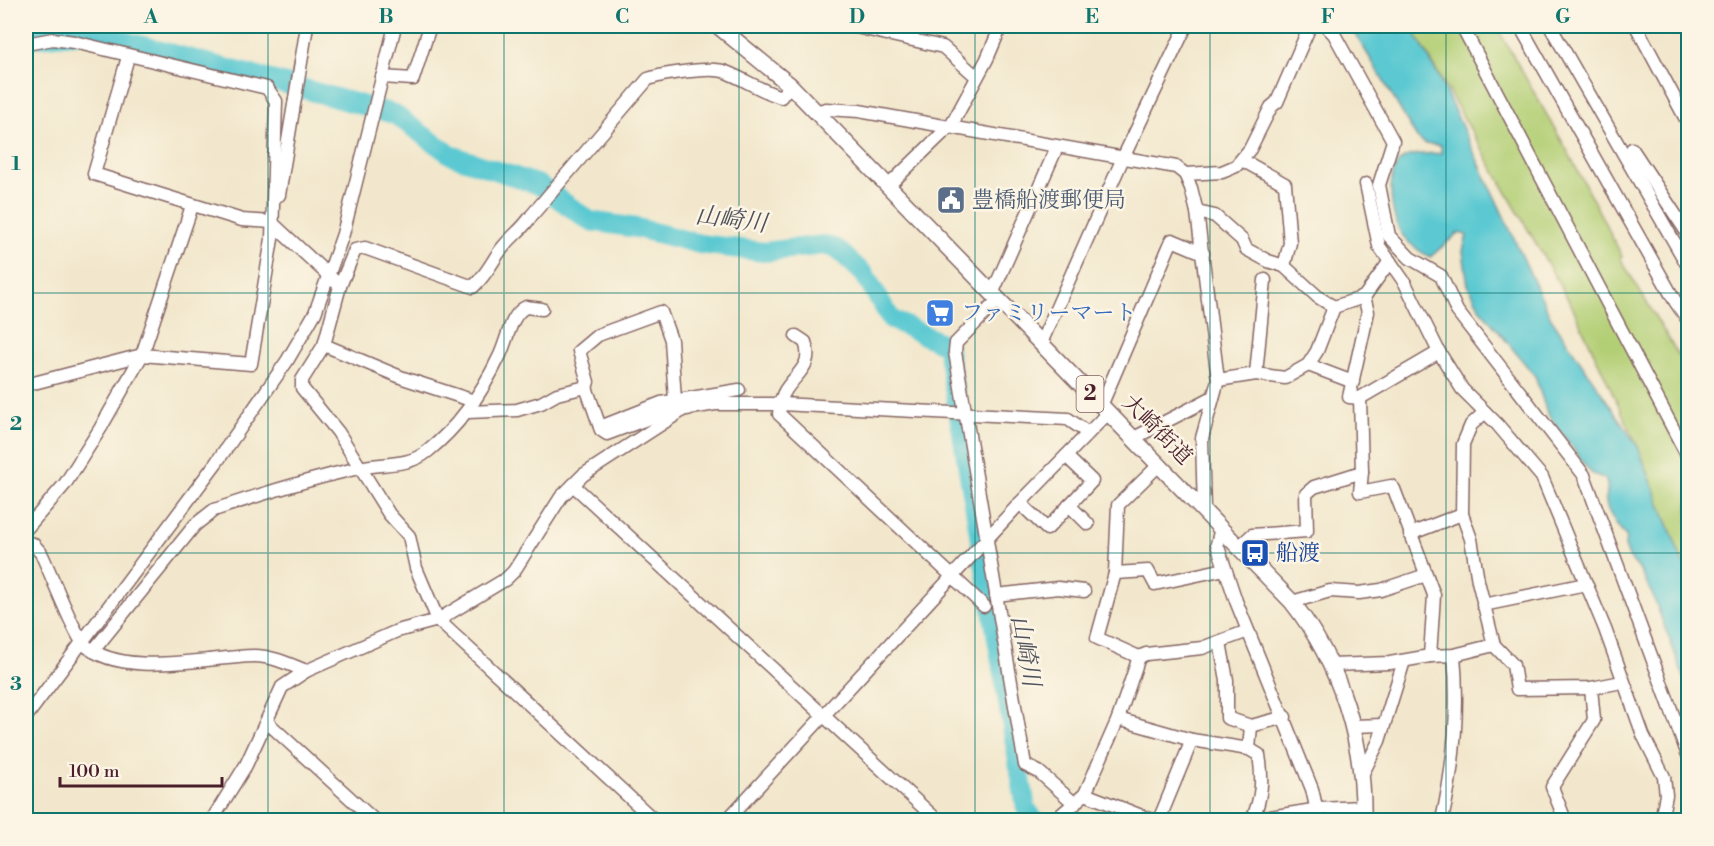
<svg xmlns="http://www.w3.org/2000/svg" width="1714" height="846" font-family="'Libre Bodoni','Noto Serif JP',serif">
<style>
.green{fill:#b3cf76;stroke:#7e7750;stroke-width:1.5}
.water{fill:#5cc9d2;stroke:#53747e;stroke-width:1.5}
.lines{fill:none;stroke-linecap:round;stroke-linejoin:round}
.river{stroke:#5cc9d2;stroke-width:20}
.minor-casing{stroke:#856563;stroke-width:15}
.major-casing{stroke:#856563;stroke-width:18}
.minor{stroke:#fff;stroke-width:12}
.major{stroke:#fff;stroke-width:15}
.grid{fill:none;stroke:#0f766e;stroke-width:1.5;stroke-opacity:0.55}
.labels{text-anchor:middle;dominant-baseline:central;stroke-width:5;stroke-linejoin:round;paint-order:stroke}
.shield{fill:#fcf5e5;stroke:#7f5f63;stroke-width:1.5}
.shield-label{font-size:21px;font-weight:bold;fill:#4a1f2b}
.service-label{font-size:22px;fill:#4e5e75;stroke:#fcf5e5;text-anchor:start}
.shop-label{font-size:22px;fill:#366cbe;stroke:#fcf5e5;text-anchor:start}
.street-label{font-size:22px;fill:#4a1f2b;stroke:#fcf5e5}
.transit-label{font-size:22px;fill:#164399;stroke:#fcf5e5;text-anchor:start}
.water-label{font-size:24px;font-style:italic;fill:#4f525d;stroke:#fcf5e5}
.neatline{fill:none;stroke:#0f766e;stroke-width:2}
.grid-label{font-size:20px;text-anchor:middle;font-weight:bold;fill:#0f766e}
</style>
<rect width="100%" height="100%" fill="#fcf5e5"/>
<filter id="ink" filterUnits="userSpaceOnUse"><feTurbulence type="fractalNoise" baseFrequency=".0167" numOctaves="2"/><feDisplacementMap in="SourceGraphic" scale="12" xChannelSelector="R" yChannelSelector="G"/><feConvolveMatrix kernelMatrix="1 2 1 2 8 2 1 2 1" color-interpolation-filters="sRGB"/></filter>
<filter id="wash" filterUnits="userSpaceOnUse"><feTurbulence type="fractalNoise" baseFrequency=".008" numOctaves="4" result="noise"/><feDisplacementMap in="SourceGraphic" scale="24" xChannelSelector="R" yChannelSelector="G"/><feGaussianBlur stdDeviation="1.35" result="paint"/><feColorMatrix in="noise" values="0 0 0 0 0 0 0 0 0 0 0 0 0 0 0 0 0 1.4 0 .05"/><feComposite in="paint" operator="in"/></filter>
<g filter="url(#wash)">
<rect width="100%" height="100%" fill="#f2e7cc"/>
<polygon class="green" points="1411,26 1496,26 1567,150 1622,256 1620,258 1688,371 1688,576 1638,447 1573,308"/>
<path class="water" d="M1351 26H1411L1437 73 1551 318 1638 447 1688 576V688L1653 596 1640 570 1629 557 1625 546 1626 536C1619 530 1604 508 1606 498 1607 490 1609 487 1605 479L1591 473 1547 413 1535 376 1481 310 1468 285 1463 251 1467 235 1458 233 1430 257C1418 251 1402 239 1397 225 1391 207 1385 170 1404 158 1413 153 1431 154 1441 153V145L1426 144 1417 138Z"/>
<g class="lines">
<polyline class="river" points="37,38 90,32 286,84 394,114 451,155 539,185 590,221 637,228 700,244 764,252 824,245 837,249 864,274 891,319 947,346 1026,808 1034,820"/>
</g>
</g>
<g filter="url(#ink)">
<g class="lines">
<g class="minor-casing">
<g id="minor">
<polyline points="852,26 943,47 977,77"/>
<polyline points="1326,26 1334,34 1393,141 1379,185 1389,236 1410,258 1441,276 1457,311 1584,475 1688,755"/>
<polyline points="1462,26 1688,457"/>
<polyline points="1520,26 1675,301 1688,320"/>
<polyline points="1550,26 1688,266"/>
<polyline points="1636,26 1688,123"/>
<polyline points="26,44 53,39 74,42 267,88 276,101 272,239 251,364 142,355 26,385"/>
<polyline points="128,57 94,174 242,220 271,222 340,286 324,345 302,380 302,388 338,432 389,514 409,536 416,568 438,620 654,820"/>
<polyline points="382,77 413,79 430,26"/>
<polyline points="815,112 826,109 859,111 1176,167 1185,174 1191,188 1197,212 1218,380 1202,438 1204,510"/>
<polyline points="1632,149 1688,234"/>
<polyline points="1242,160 1285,184 1290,243 1284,266"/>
<polyline points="1185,174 1222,172 1236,166 1250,149 1271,107 1277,102 1310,26"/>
<polyline points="1366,184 1379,246 1405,283 1439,352 1462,389 1497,424 1542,477 1605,629 1643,735 1664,777 1666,795 1661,820"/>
<polyline points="888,186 952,124 987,59 1001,26"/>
<polyline points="279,195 307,26"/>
<polyline points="1197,212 1215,216 1242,240 1246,249 1268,261 1284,266 1318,297 1334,307"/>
<path d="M340 286 355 250 365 248 473 287C490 271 491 261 504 246 514 234 522 230 532 215L648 79C662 74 712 66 726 72 746 80 759 90 781 97L790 85"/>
<polyline points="992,294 1057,147"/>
<polyline points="1364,297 1368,312 1349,397 1360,398 1439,352"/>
<polyline points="998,300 956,343 955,352 1025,765 1039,772 1075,804"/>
<path d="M796 336 805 342C814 366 796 373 785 391 781 397 780 407 779 414L984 606"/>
<polyline points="1041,343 1123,158 1186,26"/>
<polyline points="324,345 403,378 474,401"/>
<polyline points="1308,365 1353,382"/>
<polyline points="1256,374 1265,280"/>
<polyline points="1218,380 1256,374 1285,378 1308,365 1317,351 1334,307 1364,297 1390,261"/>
<polyline points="586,387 588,382 579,351 598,335 661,312 671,340 675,400"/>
<polyline points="1360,398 1362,472 1360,492 1391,486 1394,489 1434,595 1430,656"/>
<polyline points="1101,406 1172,240 1203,253"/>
<polyline points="468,412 517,410 541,403 557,394 586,387 601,430 607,434 663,413 715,404 781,404 1068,419 1088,433"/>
<polyline points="1485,412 1471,425 1463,444 1462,514 1471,539 1478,581 1494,645 1513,665 1517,689 1591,688 1622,682"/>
<polyline points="600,427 661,403 739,390"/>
<polyline points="1134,438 1213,397"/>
<polyline points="1160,464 1118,505 1115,573 1097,638 1139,657 1146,654 1202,648 1248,631"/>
<polyline points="573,485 937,820"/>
<polyline points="1020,503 1047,529 1092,481 1066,456"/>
<polyline points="1069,505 1088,524"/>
<polyline points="1221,528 1217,544 1236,601 1312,789 1319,820"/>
<polyline points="26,529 65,484 100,429 142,355 192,206"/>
<polyline points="1410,534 1462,514"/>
<path d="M26 542 33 544 41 553C50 571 74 634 84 644 121 679 207 657 254 656 272 656 289 664 306 671"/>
<polyline points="1240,546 1252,535 1307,531 1306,494 1314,487 1362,472"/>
<polyline points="1115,573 1148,571 1155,584 1225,569"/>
<polyline points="996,595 1058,588 1084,591"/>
<polyline points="1292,602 1330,591 1359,593 1381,590 1426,575"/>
<polyline points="1483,605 1586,584"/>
<polyline points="1220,642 1227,680 1227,718 1251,726 1285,717"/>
<path d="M93 651 195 525 214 510C261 494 310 479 359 468 383 462 407 468 428 451 459 426 482 393 499 357 507 342 510 314 526 307L542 309"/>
<polyline points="1331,665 1390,663 1430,656 1454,655 1494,645"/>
<polyline points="26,717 216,463 287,361 315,313 343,234 395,26"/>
<path d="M1118 719 1192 740 1249 749 1259 755C1263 780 1262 797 1252 820"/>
<polyline points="268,723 374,820"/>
<polyline points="1352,726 1384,725"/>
<polyline points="1249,749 1251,726"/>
<polyline points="1362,775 1379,741 1404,661"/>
<polyline points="1085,794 1118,719 1139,657"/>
<polyline points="212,820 246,765 282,687 306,671 397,631 438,620 506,579 514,571 561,497 583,475 680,412"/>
<polyline points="727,820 1020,503 1108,413"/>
<polyline points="1055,820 1085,794 1152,820"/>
<polyline points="1159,820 1192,740"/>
<polyline points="1252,820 1319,809 1363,807"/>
<path d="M1442 820C1454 766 1459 710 1454 655"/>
<polyline points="1565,820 1552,787 1594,720 1591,688"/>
</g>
</g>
<g class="major-casing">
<path id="major" d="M718 26 790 85 1292 602C1340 663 1365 743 1363 820"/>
</g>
<use href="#minor" class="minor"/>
<use href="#major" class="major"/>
</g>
</g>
<path class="grid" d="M268 26V820M504 26V820M739 26V820M975 26V820M1210 26V820M1446 26V820M26 293H1688M26 553H1688"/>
<defs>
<g id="civic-square" transform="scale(1.5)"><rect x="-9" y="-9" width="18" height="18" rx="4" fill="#5c6f8a" stroke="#fcf5e5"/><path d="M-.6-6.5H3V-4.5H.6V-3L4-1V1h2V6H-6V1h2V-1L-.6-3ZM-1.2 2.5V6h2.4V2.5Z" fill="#fff"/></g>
<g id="supermarket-square" transform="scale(1.5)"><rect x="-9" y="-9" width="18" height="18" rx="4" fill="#3f7fe0" stroke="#fcf5e5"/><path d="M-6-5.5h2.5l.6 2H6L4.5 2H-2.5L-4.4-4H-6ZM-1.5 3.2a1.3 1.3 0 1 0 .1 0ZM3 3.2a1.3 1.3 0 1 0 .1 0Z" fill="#fff"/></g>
<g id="bus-square" transform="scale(1.5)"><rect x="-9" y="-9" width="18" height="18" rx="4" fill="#1a4fb4" stroke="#fcf5e5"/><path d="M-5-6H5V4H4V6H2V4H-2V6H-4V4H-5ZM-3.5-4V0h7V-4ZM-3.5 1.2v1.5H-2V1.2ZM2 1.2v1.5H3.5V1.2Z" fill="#fff"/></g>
</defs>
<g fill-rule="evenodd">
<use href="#civic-square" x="951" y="200"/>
<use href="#supermarket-square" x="940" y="313"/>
<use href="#bus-square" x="1255" y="553"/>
</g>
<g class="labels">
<rect class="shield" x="1076.5" y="376" width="27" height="36" rx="4.5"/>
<g class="shield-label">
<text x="1090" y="394">2</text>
</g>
<g class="service-label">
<text x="972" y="200">豊橋船渡郵便局</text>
</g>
<g class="shop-label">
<text x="961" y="313">ファミリーマート</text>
</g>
<g class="street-label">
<text transform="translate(1157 430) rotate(45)">大崎街道</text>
</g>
<g class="transit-label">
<text x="1276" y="553">船渡</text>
</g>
<g class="water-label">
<text transform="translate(731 220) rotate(7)">山崎川</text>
<text transform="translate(1025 651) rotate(80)">山崎川</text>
</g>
</g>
<rect width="1714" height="846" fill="none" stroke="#fcf5e5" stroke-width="66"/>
<path d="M60 777v9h162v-9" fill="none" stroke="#4a1f2b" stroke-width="3"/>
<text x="69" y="777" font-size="18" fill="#4a1f2b" stroke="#fcf5e5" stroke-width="4.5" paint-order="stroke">100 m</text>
<rect x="33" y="33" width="1648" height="780" class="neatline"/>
<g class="grid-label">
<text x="151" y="23">A</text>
<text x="386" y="23">B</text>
<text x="622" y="23">C</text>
<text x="857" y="23">D</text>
<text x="1092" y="23">E</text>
<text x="1328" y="23">F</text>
<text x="1563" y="23">G</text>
<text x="16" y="170">1</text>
<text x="16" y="430">2</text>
<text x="16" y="690">3</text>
</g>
</svg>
